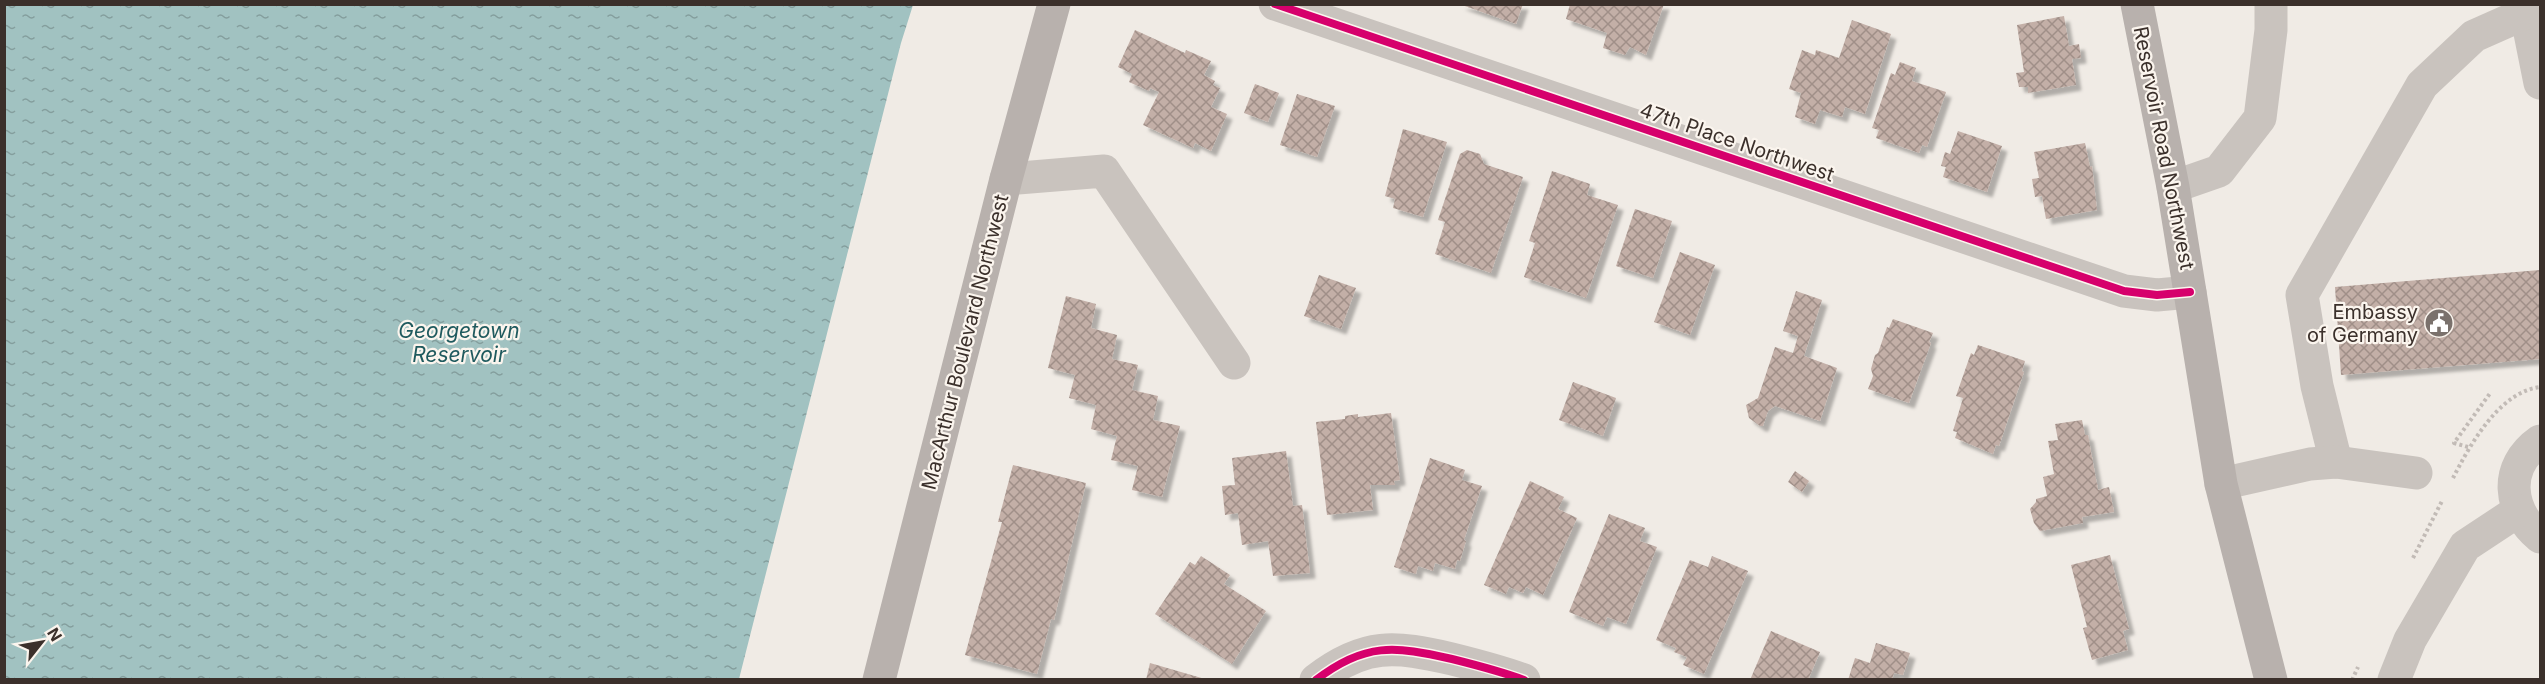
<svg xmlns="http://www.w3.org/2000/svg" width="2545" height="684" font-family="Inter,sans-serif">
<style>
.water{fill:url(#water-ripples)}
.building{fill:url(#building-cross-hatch);filter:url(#shadow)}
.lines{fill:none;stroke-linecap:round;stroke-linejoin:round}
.path{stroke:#c2bbb6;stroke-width:4;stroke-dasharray:3 3;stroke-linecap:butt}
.minor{stroke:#c9c3be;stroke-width:33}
.major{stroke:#b8b1ad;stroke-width:33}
.cycleway-casing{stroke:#fbf5ee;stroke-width:11}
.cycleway{stroke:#d6006c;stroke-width:8}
.labels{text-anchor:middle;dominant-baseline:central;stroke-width:4.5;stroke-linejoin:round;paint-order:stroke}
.street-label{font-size:20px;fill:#3b302b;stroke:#fbf5ee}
.poi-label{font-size:20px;fill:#3b302b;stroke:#fbf5ee;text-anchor:end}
.water-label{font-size:21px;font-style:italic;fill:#1f5a5e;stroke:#fbf5ee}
</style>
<defs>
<pattern id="water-ripples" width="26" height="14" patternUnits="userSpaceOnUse" patternTransform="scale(1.5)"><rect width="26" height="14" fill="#a1c2c1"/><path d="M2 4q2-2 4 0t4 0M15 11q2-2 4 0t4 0" fill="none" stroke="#849e9d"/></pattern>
<pattern id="building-cross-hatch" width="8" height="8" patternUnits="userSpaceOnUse" patternTransform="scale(1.5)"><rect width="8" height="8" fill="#c3afa7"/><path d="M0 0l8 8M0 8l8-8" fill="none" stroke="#a08f88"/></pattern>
<filter id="shadow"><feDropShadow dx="5.5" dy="5.5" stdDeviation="1.5" flood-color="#0004"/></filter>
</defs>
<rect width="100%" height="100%" fill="#f0ebe5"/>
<polygon class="water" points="4,5 913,5 901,43 739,679 5,679"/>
<g class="building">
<polygon points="1459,4 1523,4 1516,24"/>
<polygon points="1570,4 1664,4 1646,55 1630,47 1625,55 1603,48 1607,33 1566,19"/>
<polygon points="2064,16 2069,46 2079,44 2081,58 2072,59 2076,85 2028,93 2028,87 2019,87 2016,73 2024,72 2017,25"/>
<polygon points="1852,20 1891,34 1865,114 1845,107 1842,117 1820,110 1815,124 1795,117 1801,93 1789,89 1802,50 1815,55 1816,50 1839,58"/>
<polygon points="1135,30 1185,53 1186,50 1211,61 1204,75 1215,81 1213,85 1220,88 1211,107 1227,114 1211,151 1195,143 1193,148 1143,125 1159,92 1150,88 1149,91 1129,82 1132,74 1118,67"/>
<polygon points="1900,62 1916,68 1912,81 1946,92 1927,147 1922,145 1919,153 1876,138 1879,130 1872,128 1891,73 1895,75"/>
<polygon points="1255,84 1279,93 1268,122 1244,113"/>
<polygon points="1297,94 1335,106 1317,157 1280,145"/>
<polygon points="1403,129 1447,142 1423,217 1393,208 1395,199 1385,196"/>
<polygon points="1958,131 2002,146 1987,192 1943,177 1946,167 1941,166 1945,152 1950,154"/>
<polygon points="2085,143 2090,167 2092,166 2097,210 2046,219 2042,196 2035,197 2032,179 2039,178 2034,152"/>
<polygon points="1467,150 1480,154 1484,164 1523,177 1491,273 1435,254 1445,222 1438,220 1460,154"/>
<polygon points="1552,171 1590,184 1587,195 1618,205 1586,298 1524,277 1535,243 1529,241"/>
<polygon points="1635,209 1672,221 1653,278 1616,266"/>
<polygon points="1680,252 1715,265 1690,335 1654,322"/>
<polygon points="2540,270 2540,359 2341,375 2335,287"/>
<polygon points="1319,275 1356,288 1341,329 1304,316"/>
<polygon points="1796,291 1822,300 1804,356 1837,368 1820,421 1775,406 1768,411 1763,426 1760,426 1749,418 1746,405 1758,398 1775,347 1793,353 1798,336 1783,331"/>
<polygon points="1066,296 1096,304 1091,328 1117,335 1112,359 1138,365 1132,390 1158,396 1153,420 1180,426 1162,497 1132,490 1138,466 1111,460 1117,436 1091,429 1096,405 1069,398 1075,375 1048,368"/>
<polygon points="1893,319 1933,333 1929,342 1931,343 1909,403 1868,389 1873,376 1871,369 1875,355 1878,353 1887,327 1889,328"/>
<polygon points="1978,345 2025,361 2022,371 2024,372 1999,446 1996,445 1993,454 1955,438 1957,432 1953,431 1963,398 1956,396 1971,353 1974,355"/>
<polygon points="1573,382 1616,398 1603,436 1559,420"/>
<polygon points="1391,413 1400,480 1394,481 1395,485 1370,485 1373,510 1327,515 1316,422 1345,419 1345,416 1358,414 1358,417"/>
<polygon points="2082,420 2085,435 2088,435 2098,490 2109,487 2114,512 2082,517 2083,523 2040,531 2034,523 2030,509 2036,502 2036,499 2047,496 2043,477 2054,474 2048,441 2058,440 2055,424"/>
<polygon points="1286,451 1293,506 1302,505 1310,573 1273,576 1268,541 1242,545 1238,513 1225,515 1222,486 1235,485 1232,458"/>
<polygon points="1430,458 1465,470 1462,480 1482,486 1464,540 1466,541 1460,561 1457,560 1455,569 1435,563 1433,571 1418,566 1416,574 1394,567"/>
<polygon points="1013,465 1086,483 1054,620 1051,619 1037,674 965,655 1002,522 998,522"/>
<polygon points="1795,471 1809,481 1802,492 1788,482"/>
<polygon points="1530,481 1564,497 1558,509 1577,518 1543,595 1526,587 1523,593 1509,587 1506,594 1484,585"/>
<polygon points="1609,514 1645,528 1640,541 1657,547 1626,624 1607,617 1603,626 1569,612"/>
<polygon points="2110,555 2129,629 2123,631 2128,650 2092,660 2083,628 2087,627 2071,565"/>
<polygon points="1201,556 1230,575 1224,584 1266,611 1232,664 1155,614 1190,562 1195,565"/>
<polygon points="1712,556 1748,571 1704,674 1683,665 1687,657 1674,652 1676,648 1656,640 1690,560 1708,567"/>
<polygon points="1771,631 1820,652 1808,680 1750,680"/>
<polygon points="1876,643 1910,653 1903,675 1894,673 1892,680 1848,680 1855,658 1870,663"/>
<polygon points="1150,663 1205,679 1205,680 1146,680"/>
</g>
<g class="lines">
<g class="path">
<polyline points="2468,447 2454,443 2491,392"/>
<path d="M2453 478C2470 445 2499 392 2540 387"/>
<polyline points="2413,558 2442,501"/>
<polyline points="2352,680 2358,667"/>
</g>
<g class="minor">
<polyline points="1275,4 2124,291 2157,295 2190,292"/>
<polyline points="2532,4 2526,13 2540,83"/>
<polyline points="1006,179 1104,171 1234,363"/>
<polyline points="2173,187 2219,171 2260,118 2271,30 2271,4"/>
<path d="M2540 441C2503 467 2508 510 2540 537"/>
<polyline points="2336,462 2317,386 2302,295 2422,85 2474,36 2526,13 2540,13"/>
<polyline points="2221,484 2310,464 2336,462 2416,473"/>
<path d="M1316 680C1365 642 1395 646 1452 659 1476 665 1500 671 1524 680"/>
<polyline points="2394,680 2410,640 2465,546 2518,511"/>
</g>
<g class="major">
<polyline points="2137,4 2173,187 2221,484 2271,680"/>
<polyline points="879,680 1006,179 1054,4"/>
</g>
<g class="cycleway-casing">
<g id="cycleway">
<polyline points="1275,4 2124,291 2157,295 2190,292"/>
<path d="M1316 680C1365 642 1395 646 1452 659 1476 665 1500 671 1524 680"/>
</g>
</g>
<use href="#cycleway" class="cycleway"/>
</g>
<defs>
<g id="civic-disc" transform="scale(1.5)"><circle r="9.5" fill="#7a716c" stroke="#fbf5ee"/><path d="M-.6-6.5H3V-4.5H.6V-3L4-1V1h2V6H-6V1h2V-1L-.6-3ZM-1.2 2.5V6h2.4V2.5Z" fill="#fff"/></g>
</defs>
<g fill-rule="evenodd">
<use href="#civic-disc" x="2439" y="323"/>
</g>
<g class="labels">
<g class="street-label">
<text transform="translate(1737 142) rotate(19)">47th Place Northwest</text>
<text transform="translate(2164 148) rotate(79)">Reservoir Road Northwest</text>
<text transform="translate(965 342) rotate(-76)">MacArthur Boulevard Northwest</text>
</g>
<g class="poi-label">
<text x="2418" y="312">Embassy<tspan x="2418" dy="23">of Germany</tspan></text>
</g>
<g class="water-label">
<text x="459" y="330">Georgetown<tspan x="459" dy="24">Reservoir</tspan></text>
</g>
</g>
<rect width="2545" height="684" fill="none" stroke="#3b302b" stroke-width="12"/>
<g transform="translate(42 642) rotate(59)" stroke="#fbf5ee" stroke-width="4.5" paint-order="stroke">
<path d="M0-4.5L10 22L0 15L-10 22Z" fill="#3b302b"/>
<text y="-9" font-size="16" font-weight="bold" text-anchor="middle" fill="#3b302b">N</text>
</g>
</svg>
